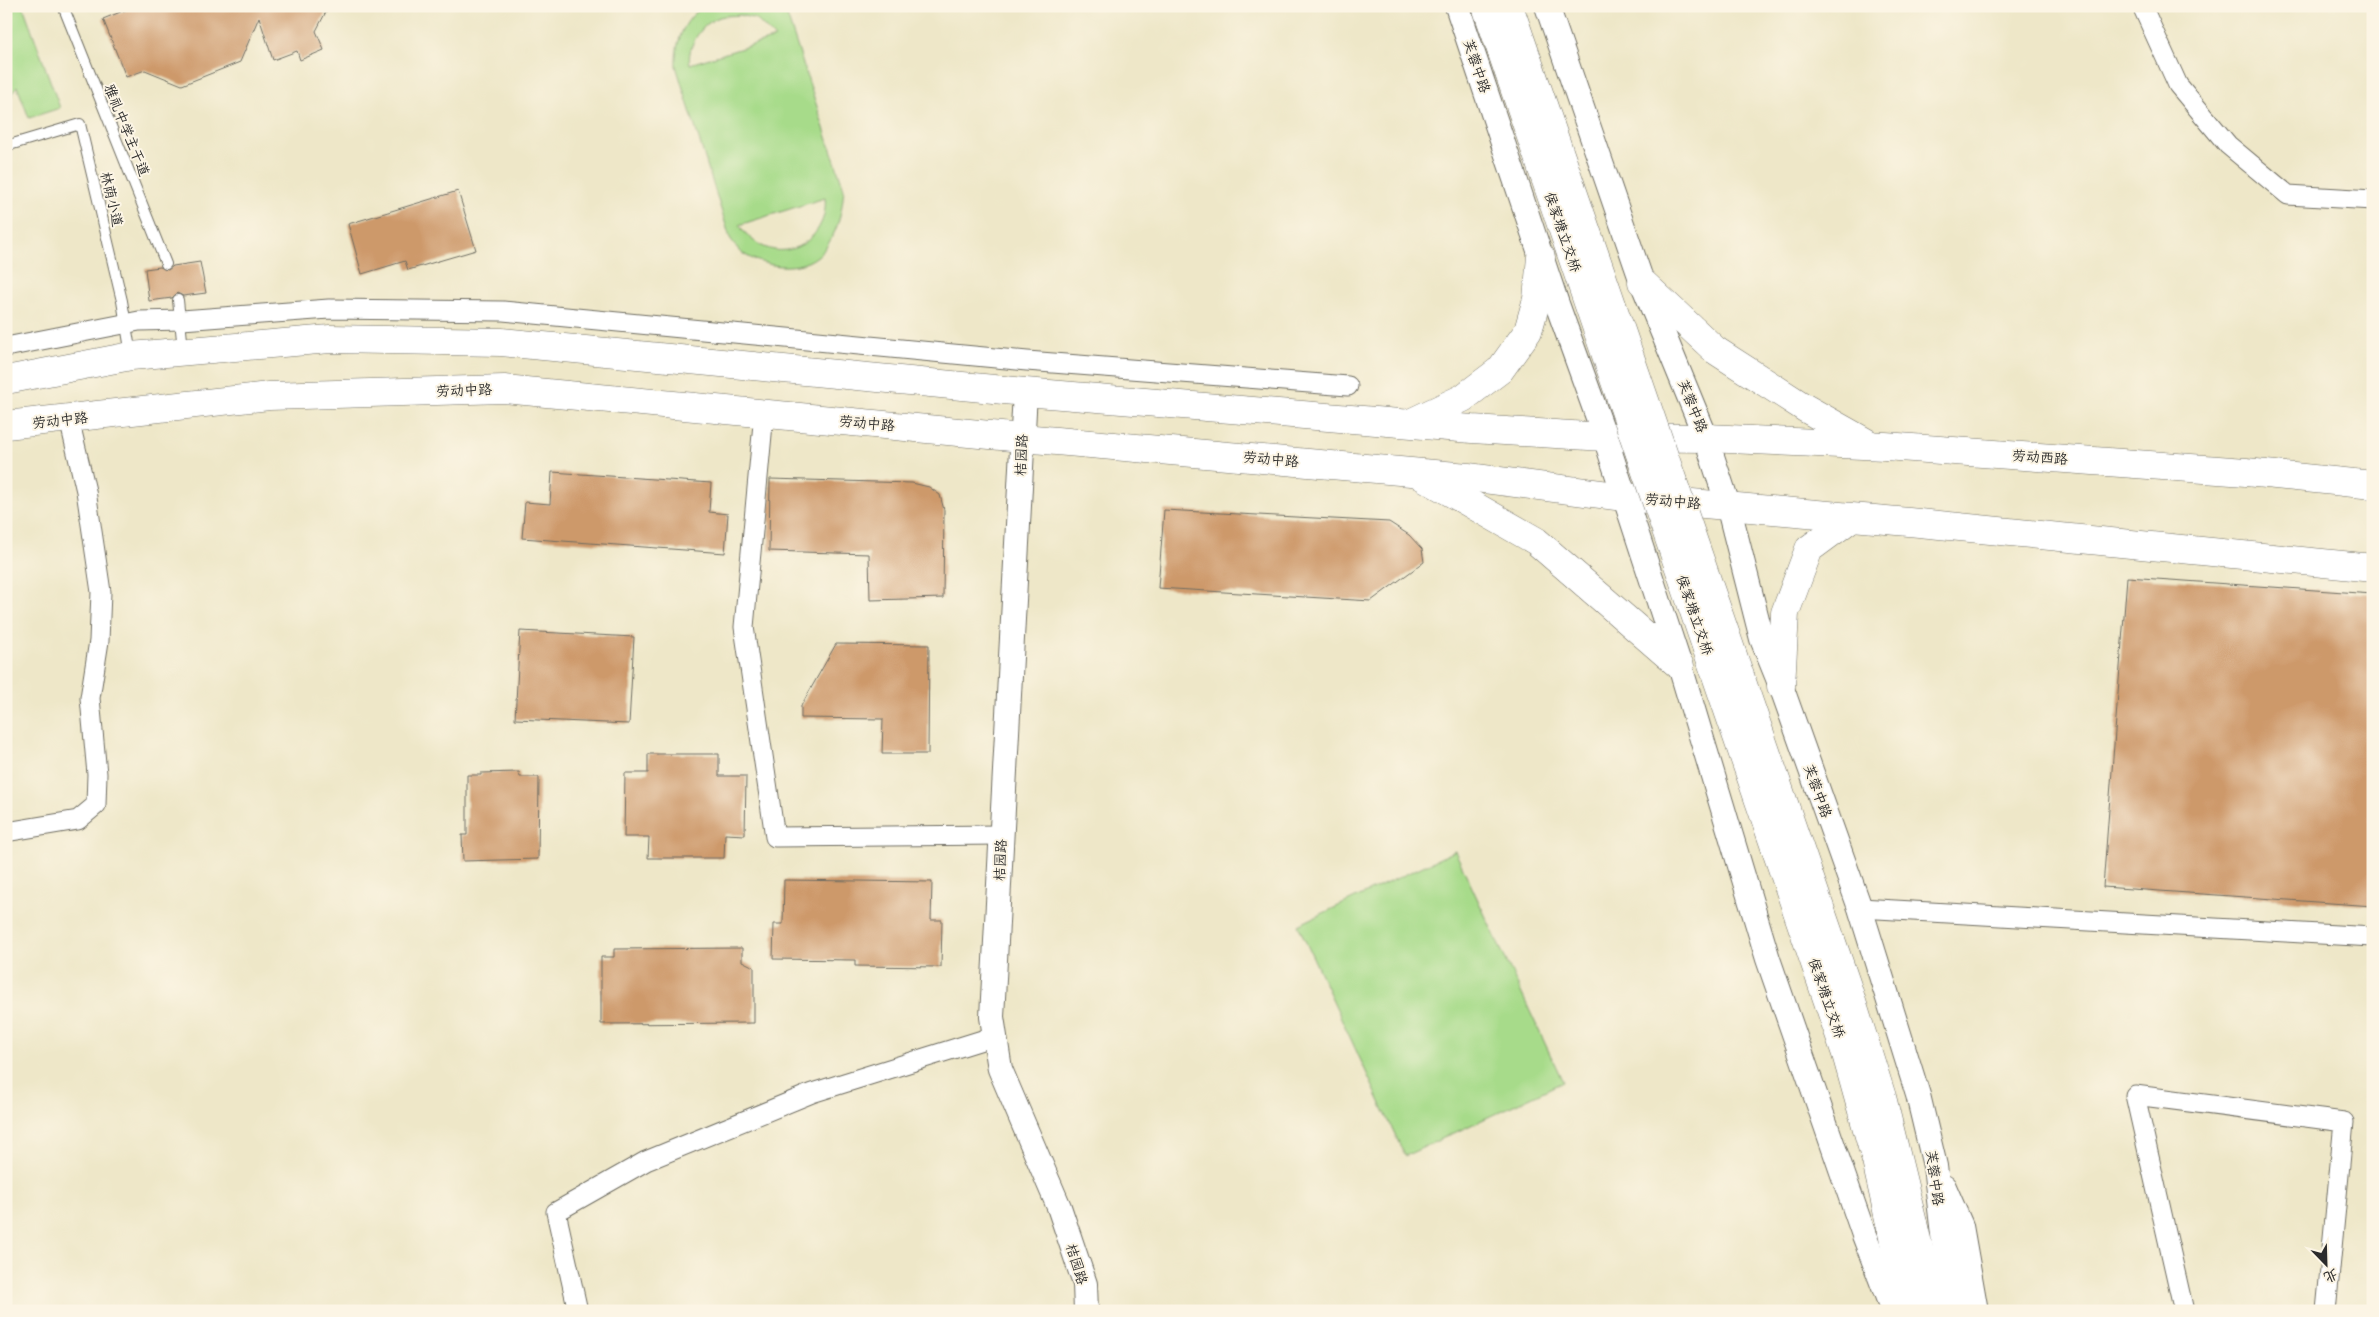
<svg xmlns="http://www.w3.org/2000/svg" width="2379" height="1317" font-family="'Shantell Sans','LXGW WenKai TC',sans-serif">
<style>
.green{fill:#a7db8a;stroke:#69835a;fill-rule:evenodd}
.building{fill:#cd996a}
.lines{fill:none;stroke-linecap:round;stroke-linejoin:round}
.service-casing{stroke:#6f6d62;stroke-width:12}
.minor-casing{stroke:#6f6d62;stroke-width:21}
.tertiary-casing{stroke:#6f6d62;stroke-width:26}
.secondary-casing{stroke:#6f6d62;stroke-width:29}
.primary-casing{stroke:#6f6d62;stroke-width:29}
.service{stroke:#fff;stroke-width:10}
.minor{stroke:#fff;stroke-width:19}
.tertiary{stroke:#fff;stroke-width:24}
.secondary{stroke:#fff;stroke-width:28}
.primary{stroke:#fff;stroke-width:28}
.primary-bridge-casing{stroke:#6f6d62;stroke-width:29;stroke-linecap:butt}
.primary-bridge{stroke:#fff;stroke-width:28}
.labels{text-anchor:middle;dominant-baseline:central;stroke-width:4;stroke-linejoin:round;paint-order:stroke}
.street-label{font-size:14px;fill:#2b2b2b;stroke:#fcf5e5}
</style>
<rect width="100%" height="100%" fill="#fcf5e5"/>
<filter id="ink" filterUnits="userSpaceOnUse"><feTurbulence type="fractalNoise" baseFrequency=".02" numOctaves="2"/><feDisplacementMap in="SourceGraphic" scale="10" xChannelSelector="R" yChannelSelector="G"/><feConvolveMatrix kernelMatrix="1 2 1 2 8 2 1 2 1" color-interpolation-filters="sRGB"/></filter>
<filter id="wash" filterUnits="userSpaceOnUse"><feTurbulence type="fractalNoise" baseFrequency=".0096" numOctaves="4" result="noise"/><feDisplacementMap in="SourceGraphic" scale="20" xChannelSelector="R" yChannelSelector="G"/><feGaussianBlur stdDeviation="1.12" result="paint"/><feColorMatrix in="noise" values="0 0 0 0 0 0 0 0 0 0 0 0 0 0 0 0 0 1.4 0 .05"/><feComposite in="paint" operator="in"/></filter>
<g filter="url(#wash)">
<rect width="100%" height="100%" fill="#eee7c8"/>
<g class="green">
<path d="M6 6H23L60 108 29 118 17 86 6 106V41C9 30 6 18 6 6Z"/>
<path d="M703 6H784L844 189C842 210 839 229 826 247 808 274 766 269 742 253 737 249 734 243 730 238L676 66C675 42 683 21 703 6ZM740 15 756 19 775 38 690 64C686 46 703 22 720 17 726 15 734 16 740 15ZM825 198C829 232 795 262 762 246 752 241 745 233 739 225Z"/>
<polygon points="1455,851 1563,1082 1405,1156 1298,925"/>
</g>
<g id="blocks">
<g class="building">
<polygon points="130,6 329,6 316,31 324,50 300,60 297,51 273,60 259,17 240,62 182,85 145,70 126,77 103,19 128,9"/>
<polygon points="458,191 476,250 408,270 405,261 362,274 348,224"/>
<polygon points="200,262 206,293 183,296 177,293 172,298 149,301 145,269 160,267 168,270 173,266"/>
<polygon points="552,472 711,483 709,512 728,514 725,553 522,538 525,502 550,504"/>
<polygon points="770,479 912,483 929,487 940,495 944,510 943,598 870,600 869,554 769,551"/>
<polygon points="1164,510 1389,522 1409,535 1422,549 1424,562 1371,601 1158,588"/>
<polygon points="2127,577 2373,594 2373,906 2103,887"/>
<polygon points="520,631 634,637 629,724 515,719"/>
<polygon points="836,644 929,645 928,754 882,754 883,719 801,718 801,706"/>
<polygon points="648,754 719,754 719,776 746,776 745,835 725,834 724,858 648,858 649,837 624,837 625,773 648,773"/>
<polygon points="519,772 520,777 539,777 538,859 463,861 462,835 467,835 467,775 481,775 481,773"/>
<polygon points="784,880 932,882 931,920 942,920 941,967 855,966 855,960 773,959 774,924 783,924"/>
<polygon points="742,948 742,961 754,967 754,1023 601,1024 601,957 614,957 614,949"/>
</g>
</g>
</g>
<g filter="url(#ink)">
<use href="#blocks" fill-opacity="0" stroke="#6f6d62" stroke-width="1"/>
<g class="lines">
<g class="service-casing">
<g id="service">
<polyline points="63,6 166,264"/>
<polyline points="6,146 80,124 122,301 131,355"/>
<polyline points="178,300 183,350"/>
</g>
</g>
<g class="minor-casing">
<g id="minor">
<polyline points="2142,6 2178,85 2228,145 2288,195 2373,200"/>
<polyline points="6,347 139,321 182,320 329,309 503,311 1027,361 1348,386"/>
<polyline points="764,413 744,627 775,837 1001,835"/>
<polyline points="6,832 78,820 96,805 97,774 90,698 99,641 101,592 86,491 69,419"/>
<polyline points="1860,908 2373,937"/>
<polyline points="578,1311 556,1212 646,1161 812,1093 995,1036"/>
<polyline points="2184,1311 2135,1095 2344,1122 2326,1311"/>
</g>
</g>
<g class="tertiary-casing">
<g id="tertiary">
<polyline points="1457,6 1557,304 1605,437 1680,666 1768,959 1864,1235 1893,1311"/>
<polyline points="1547,6 1642,282 1706,438 1728,505 1762,639 1781,686 1860,908 1918,1095 1935,1166 1952,1311"/>
<polyline points="1025,392 992,1017 1000,1069 1059,1207 1085,1284 1086,1311"/>
<polyline points="1944,1187 1961,1226 1976,1311"/>
</g>
</g>
<g class="secondary-casing">
<g id="secondary">
<polyline points="1642,282 1715,350 1805,408 1867,443"/>
<polyline points="6,380 131,356 330,339 501,342 1025,392 1472,429 1605,437 1706,438 1885,446 2246,472 2373,485"/>
<polyline points="1410,423 1463,398 1500,370 1528,331 1537,299 1541,257"/>
<polyline points="6,425 269,396 504,389 1022,438 1468,477 1624,497 1909,522 2373,568"/>
<polyline points="1422,476 1536,541 1680,666"/>
<polyline points="1781,686 1785,613 1809,549 1851,518"/>
</g>
</g>
<g class="primary-casing">
<g id="primary">
<polyline points="1913,1223 1928,1286 1936,1311"/>
<polyline points="1891,1228 1909,1311"/>
</g>
</g>
<use href="#service" class="service"/>
<use href="#minor" class="minor"/>
<use href="#tertiary" class="tertiary"/>
<use href="#secondary" class="secondary"/>
<use href="#primary" class="primary"/>
<g class="primary-bridge-casing">
<g id="primary-bridge">
<polyline points="1486,6 1846,1054 1876,1161 1891,1228"/>
<polyline points="1509,6 1847,986 1882,1097 1913,1223"/>
</g>
</g>
<use href="#primary-bridge" class="primary-bridge"/>
</g>
</g>
<g class="labels">
<g class="street-label">
<text transform="translate(1477 66) rotate(71)">芙蓉中路</text>
<text transform="translate(127 130) rotate(68)">雅礼中学主干道</text>
<text transform="translate(112 199) rotate(77)">林荫小道</text>
<text transform="translate(1563 232) rotate(71)">侯家塘立交桥</text>
<text transform="translate(464 390) rotate(-2)">劳动中路</text>
<text transform="translate(1693 406) rotate(68)">芙蓉中路</text>
<text transform="translate(60 420) rotate(-6)">劳动中路</text>
<text transform="translate(867 423) rotate(5)">劳动中路</text>
<text transform="translate(1021 455) rotate(-87)">桔园路</text>
<text transform="translate(2040 457) rotate(4)">劳动西路</text>
<text transform="translate(1271 459) rotate(5)">劳动中路</text>
<text transform="translate(1673 501) rotate(5)">劳动中路</text>
<text transform="translate(1695 615) rotate(71)">侯家塘立交桥</text>
<text transform="translate(1818 791) rotate(70)">芙蓉中路</text>
<text transform="translate(1000 860) rotate(-87)">桔园路</text>
<text transform="translate(1827 998) rotate(71)">侯家塘立交桥</text>
<text transform="translate(1935 1178) rotate(82)">芙蓉中路</text>
<text transform="translate(1077 1264) rotate(73)">桔园路</text>
</g>
</g>
<rect width="2379" height="1317" fill="none" stroke="#fcf5e5" stroke-width="25"/>
<g transform="translate(2326 1264) rotate(157)" stroke="#fcf5e5" stroke-width="4" paint-order="stroke">
<path d="M0-4L9 19L0 12L-9 19Z" fill="#2b2b2b"/>
<text y="-8" font-size="14" font-weight="bold" text-anchor="middle" fill="#2b2b2b">北</text>
</g>
</svg>
